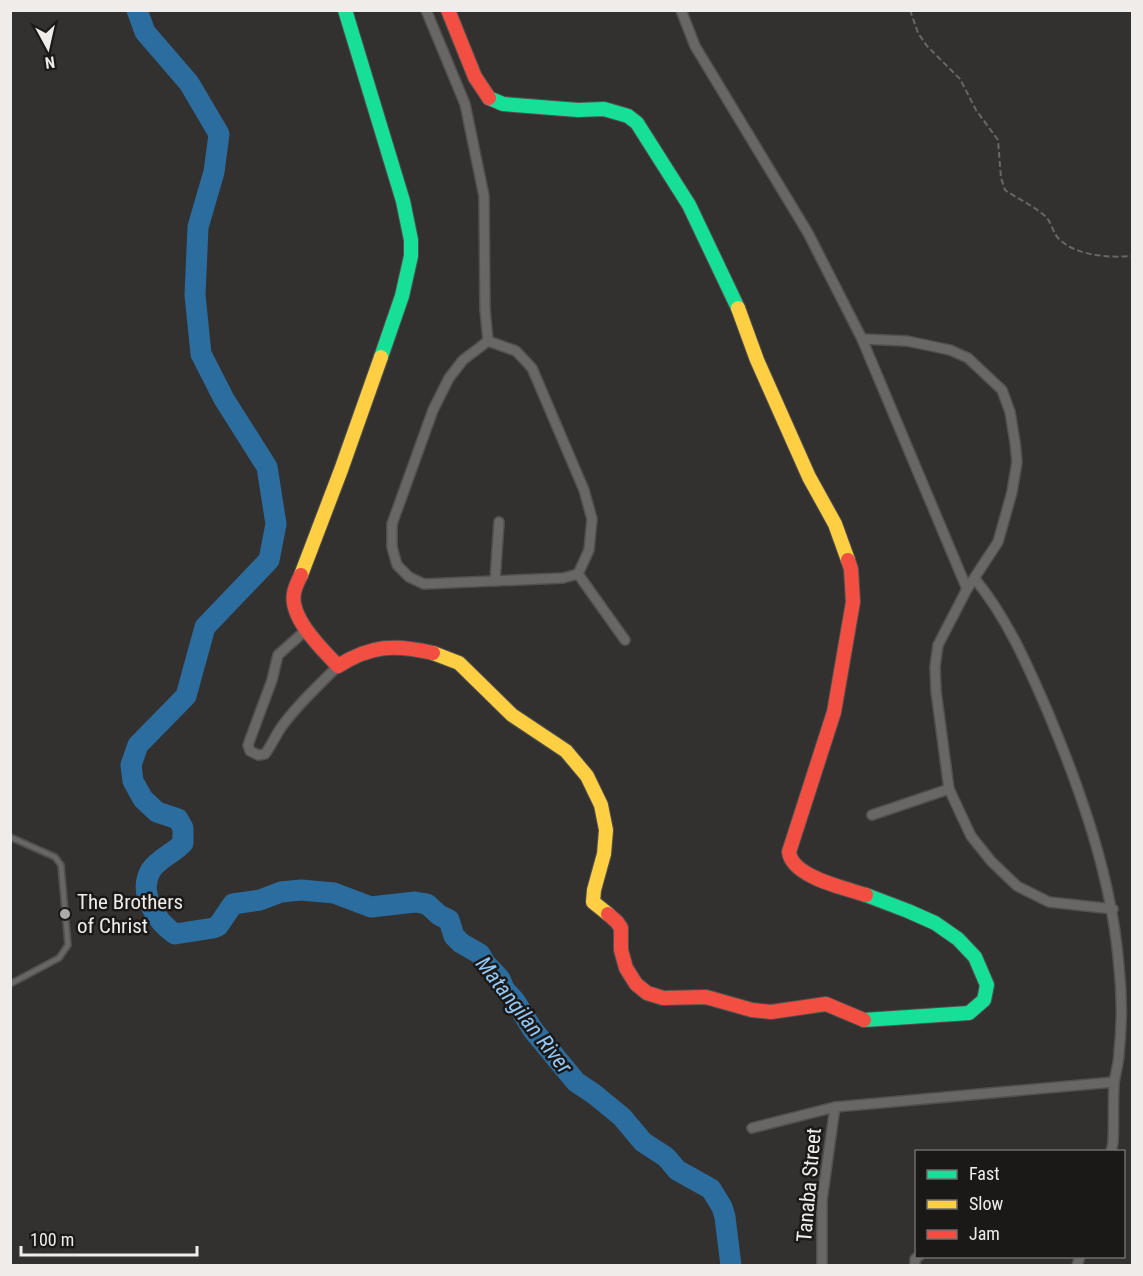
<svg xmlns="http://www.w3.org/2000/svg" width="1143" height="1276" font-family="'Roboto Condensed',sans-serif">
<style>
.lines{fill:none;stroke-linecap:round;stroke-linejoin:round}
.river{stroke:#2c6d9f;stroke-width:21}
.lane-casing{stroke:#51504e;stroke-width:8}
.street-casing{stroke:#51504e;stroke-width:12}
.fast-casing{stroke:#51504e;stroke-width:16}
.slow-casing{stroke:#51504e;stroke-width:16}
.jam-casing{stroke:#51504e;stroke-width:16}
.path{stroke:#696765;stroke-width:2;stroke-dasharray:6 3;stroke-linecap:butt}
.lane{stroke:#696765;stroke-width:4.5}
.street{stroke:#696765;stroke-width:9}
.fast{stroke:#16e098;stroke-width:14}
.slow{stroke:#ffcf43;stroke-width:14}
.jam{stroke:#f24e42;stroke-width:14}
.poi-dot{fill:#adaba9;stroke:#1b1918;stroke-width:2}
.labels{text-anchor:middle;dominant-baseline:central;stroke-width:5;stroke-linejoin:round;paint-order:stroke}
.poi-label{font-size:21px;fill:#efecea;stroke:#1b1918;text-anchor:start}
.street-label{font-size:21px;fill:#efecea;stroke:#1b1918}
.water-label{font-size:22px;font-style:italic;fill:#94c8f6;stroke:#1b1918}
</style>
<rect width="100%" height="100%" fill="#33312f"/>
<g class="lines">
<path class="river" d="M137 10 145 32 189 83 219 134 214 172 198 227 195 295 201 354 224 399 267 467 276 524 269 560 205 627 186 696 138 745 131 765 133 781 143 799 157 812 178 819 183 828V843C174 853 158 859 151 870 137 893 157 922 175 934L213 928 218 926 233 904 260 900 281 892 301 890 334 893 371 907 415 902 427 904 439 915 449 920 454 936 461 943 480 954 485 963 500 979 504 989 515 1001 533 1030 576 1082 594 1094 622 1117 643 1142 666 1157 677 1170 711 1189 722 1207 725 1217 731 1266"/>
<g class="lane-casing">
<polyline id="lane" points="10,837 55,857 61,865 68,945 59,958 10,984"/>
</g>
<g class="street-casing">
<g id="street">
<polyline points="426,10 465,104 484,196 485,309 488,341"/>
<polyline points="681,10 695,46 808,233 862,339 967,589"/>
<polyline points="862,339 907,341 950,350 968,358 1002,390 1010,412 1015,442 1017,462 1012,492 998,542 967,589 938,645 935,667 936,691 949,789 971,836 991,861 1017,886 1049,902 1113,909"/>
<polygon points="488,341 516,351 532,368 584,490 592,519 589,550 578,574 563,578 424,584 409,577 397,565 392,547 392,524 433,410 449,378 463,360"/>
<polyline points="578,574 625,640"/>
<path d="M975 579C1007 618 1027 664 1047 710 1081 791 1112 878 1119 967 1122 994 1122 1025 1119 1053 1119 1063 1115 1074 1114 1084 1113 1104 1114 1123 1113 1143L1111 1152"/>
<polyline points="495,581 499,522"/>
<path d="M306 630 278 655 272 680 248 745 250 751 258 755 265 754C271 746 275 737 280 729 296 706 318 686 338 666"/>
<polyline points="872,815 949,789"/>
<polyline points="752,1128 835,1107 1114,1082"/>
<polyline points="822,1266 822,1200 835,1107"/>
<polyline points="915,1266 915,1259 919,1256"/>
<polyline points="1077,1266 1080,1256"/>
</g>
</g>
<g class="fast-casing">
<g id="fast">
<polyline points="345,10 403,201 411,240 411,256 402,296 381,357"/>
<polyline points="489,98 503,104 578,110 604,109 628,116 637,123 689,205 738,308"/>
<polyline points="864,1020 969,1013 984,1000 987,985 975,957 958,939 935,923 908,911 866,895"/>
</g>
</g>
<g class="slow-casing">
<g id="slow">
<polyline points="738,308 757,360 809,477 835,524 848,560"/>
<polyline points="301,575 341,470 381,357"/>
<polyline points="433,653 459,663 512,715 566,751 587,776 601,805 606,830 604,854 594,890 593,902 608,914"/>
</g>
</g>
<g class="jam-casing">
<g id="jam">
<polyline points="448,10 475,77 489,98"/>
<path d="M848 560 851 569 853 602 834 712 789 852C792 877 845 888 866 895"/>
<path d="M301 575C298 581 295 587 294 593 289 618 323 650 338 666 371 645 395 644 433 653"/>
<polyline points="608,914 617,922 621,928 621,950 626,968 636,984 647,993 663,998 706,997 752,1010 771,1012 826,1004 864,1020"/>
</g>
</g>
<path class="path" d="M910 10 918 33 927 46 960 79 976 110 998 140 1001 178 1005 190C1018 199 1034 206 1045 216 1052 222 1052 233 1060 240 1077 256 1111 258 1132 256"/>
<use href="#lane" class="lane"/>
<use href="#street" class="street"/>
<use href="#fast" class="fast"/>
<use href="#slow" class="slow"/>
<use href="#jam" class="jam"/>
</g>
<circle class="poi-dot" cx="65" cy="914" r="6"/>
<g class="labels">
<g class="poi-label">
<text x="77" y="902">The Brothers<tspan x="77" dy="24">of Christ</tspan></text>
</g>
<g class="street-label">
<text transform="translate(809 1185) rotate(-85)">Tanaba Street</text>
</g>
<g class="water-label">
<text transform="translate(524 1015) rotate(52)">Matangilan River</text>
</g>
</g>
<rect width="1143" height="1276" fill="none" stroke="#efecea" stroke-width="24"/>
<rect x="915" y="1150" width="210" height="108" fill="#1b1918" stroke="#706d6c" stroke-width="1.5"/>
<rect x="927" y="1170" width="30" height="9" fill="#16e098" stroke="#706d6c" stroke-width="1.5"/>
<text x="969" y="1180" font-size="18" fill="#efecea">Fast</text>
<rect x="927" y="1200" width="30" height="9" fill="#ffcf43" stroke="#706d6c" stroke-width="1.5"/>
<text x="969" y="1210" font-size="18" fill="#efecea">Slow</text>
<rect x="927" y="1230" width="30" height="9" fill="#f24e42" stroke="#706d6c" stroke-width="1.5"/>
<text x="969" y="1240" font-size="18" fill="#efecea">Jam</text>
<g transform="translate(48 48) rotate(172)" stroke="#1b1918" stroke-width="4.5" paint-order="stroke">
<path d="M0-4.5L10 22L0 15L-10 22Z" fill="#efecea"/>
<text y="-9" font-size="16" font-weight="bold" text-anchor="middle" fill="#efecea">N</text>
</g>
<path d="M21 1246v9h176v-9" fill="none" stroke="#efecea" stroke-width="3"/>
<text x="30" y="1246" font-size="18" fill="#efecea" stroke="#1b1918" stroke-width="4.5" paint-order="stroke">100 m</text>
</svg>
